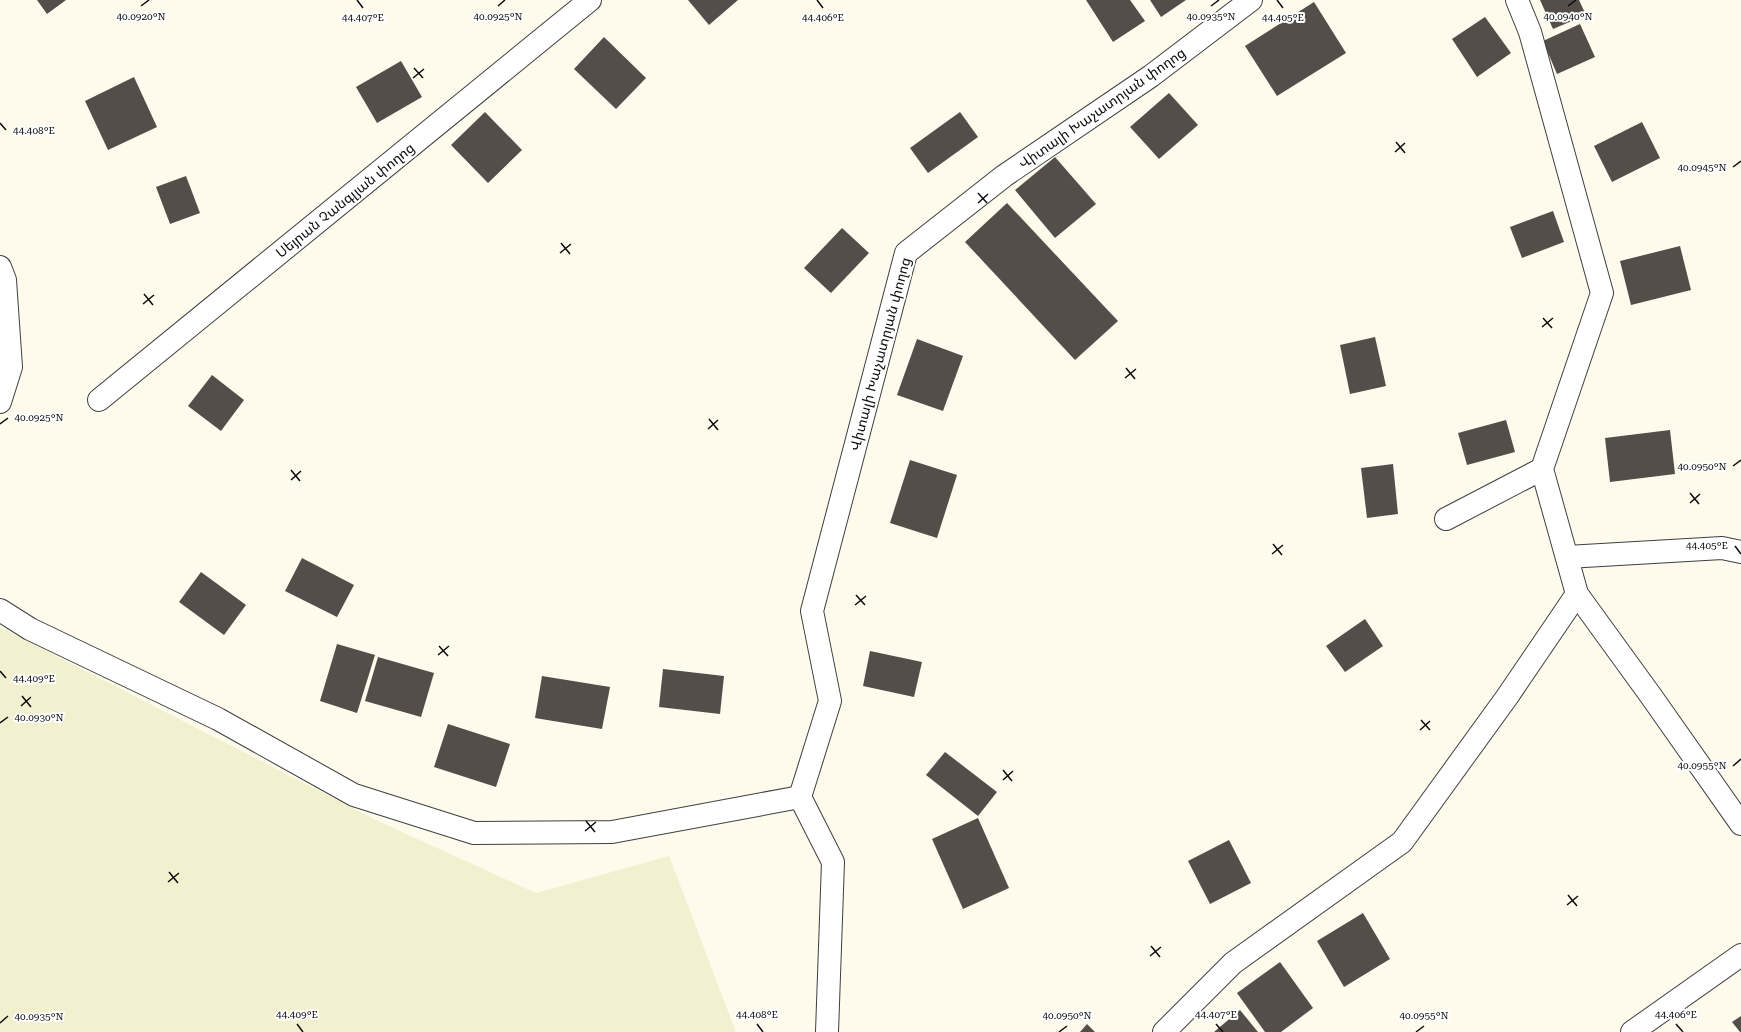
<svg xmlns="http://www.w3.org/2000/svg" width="1741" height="1032" font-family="'Roboto Serif','Noto Sans Armenian',serif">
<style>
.farmland{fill:#f2f0cf}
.building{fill:#544e4a}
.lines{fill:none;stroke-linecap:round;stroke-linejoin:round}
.minor-casing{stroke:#3f3f3f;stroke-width:24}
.minor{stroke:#fff;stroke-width:22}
.ticks{fill:none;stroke:#0c0c0c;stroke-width:1.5}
.labels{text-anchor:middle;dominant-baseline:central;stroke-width:4;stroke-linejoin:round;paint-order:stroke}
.street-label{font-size:14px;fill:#0c0c0c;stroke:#fff}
.ticks-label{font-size:10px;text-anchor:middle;fill:#0c0c0c;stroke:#fff;stroke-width:4;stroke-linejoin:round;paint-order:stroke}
</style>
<rect width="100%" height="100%" fill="#fefbed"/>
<polygon class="farmland" points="0,627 378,821 536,893 669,856 736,1032 0,1032"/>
<g class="building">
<polygon points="37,0 66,0 47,14"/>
<polygon points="688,0 738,0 709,25"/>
<polygon points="1086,0 1130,0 1145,21 1113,42"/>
<polygon points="1150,0 1186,0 1161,17"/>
<polygon points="1540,0 1579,0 1586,15 1553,29"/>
<polygon points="1314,2 1346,53 1277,96 1245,46"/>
<polygon points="1485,17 1511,53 1477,77 1452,39"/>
<polygon points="1580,24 1595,57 1557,74 1543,41"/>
<polygon points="604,37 646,78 616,109 574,69"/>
<polygon points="401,61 422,97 377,123 356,87"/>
<polygon points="134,77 157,127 108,150 85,101"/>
<polygon points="1169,93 1198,125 1159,159 1130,127"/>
<polygon points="485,112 522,150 488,183 451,145"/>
<polygon points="960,112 978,137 928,173 910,148"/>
<polygon points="1642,122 1660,158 1612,182 1594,146"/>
<polygon points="1055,157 1096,204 1055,238 1015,190"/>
<polygon points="186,176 200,213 170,224 156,187"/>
<polygon points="1007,203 1118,321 1075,360 965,242"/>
<polygon points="1553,211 1564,242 1522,258 1510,227"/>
<polygon points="842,228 869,253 831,293 804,268"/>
<polygon points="1680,246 1691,290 1631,305 1620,261"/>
<polygon points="1375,337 1386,386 1350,394 1340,345"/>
<polygon points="917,339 963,356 943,411 897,395"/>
<polygon points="212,375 244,400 221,431 188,406"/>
<polygon points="1506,420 1515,452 1467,465 1458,433"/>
<polygon points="1670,430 1675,474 1610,482 1605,438"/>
<polygon points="910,460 957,475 937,538 890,523"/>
<polygon points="1393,464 1398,514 1367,518 1361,468"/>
<polygon points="302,558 354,585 337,617 285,591"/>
<polygon points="201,572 246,605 224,635 179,602"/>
<polygon points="1365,619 1383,646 1345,672 1326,646"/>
<polygon points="337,644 375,655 357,713 320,701"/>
<polygon points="870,651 922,662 914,697 863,686"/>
<polygon points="378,657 434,673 421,717 365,701"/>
<polygon points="663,669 724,676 720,714 659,707"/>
<polygon points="542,676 610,687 602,729 535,718"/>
<polygon points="448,724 510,744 496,787 434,767"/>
<polygon points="945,752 997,792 978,816 926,775"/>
<polygon points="978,818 1009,888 963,909 932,839"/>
<polygon points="1229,840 1251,883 1210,904 1188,861"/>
<polygon points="1363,913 1390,959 1344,987 1317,941"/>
<polygon points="1280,962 1313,1008 1281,1032 1265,1032 1237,993"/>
<polygon points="1240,1010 1258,1032 1214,1032"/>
<polygon points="1741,1016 1741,1032 1740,1032 1732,1022"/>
<polygon points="1087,1024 1095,1032 1080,1032"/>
</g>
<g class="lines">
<g class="minor-casing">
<g id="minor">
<polyline points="1517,0 1530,32 1602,293 1542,469 1577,594 1651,696 1741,824"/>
<polyline points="0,267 5,280 11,367 0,402"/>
<polyline points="99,400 590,0"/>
<polyline points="1446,519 1542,469"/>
<polyline points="1567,557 1722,548 1741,552"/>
<polyline points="0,610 30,629 218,719 354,795 474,833 612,832 800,797"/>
<polyline points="800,797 830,701 812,611 906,253 1004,176 1151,76 1251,0"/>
<polyline points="800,797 833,862 827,1032"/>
<polyline points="1164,1032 1233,963 1402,842 1507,697 1577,594"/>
<polyline points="1632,1032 1741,955"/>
</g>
</g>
<use href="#minor" class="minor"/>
</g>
<path class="ticks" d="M357 0 363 8M817 0 823 8M1277 0 1283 8M141 6 149 0M498 6 505 0M1211 6 1219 0M1568 6 1576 0M414 68 423 78M413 78 424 69M0 123 6 130M1396 142 1405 153M1395 152 1405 143M1733 167 1741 161M978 193 987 203M978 203 988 194M561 243 570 254M560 253 571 244M144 294 153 305M143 304 154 295M1543 318 1552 328M1542 327 1553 318M1126 368 1135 379M1125 378 1136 369M709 419 718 430M0 424 8 418M708 429 718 420M1733 466 1741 460M291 470 300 481M291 480 301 471M1690 493 1699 504M1690 503 1700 494M1273 544 1282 555M1735 546 1741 554M1272 554 1283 545M856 595 865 605M855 605 866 596M439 646 448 656M438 655 449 646M0 671 6 678M22 696 31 707M21 706 31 697M1421 720 1430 730M0 723 8 717M1420 730 1430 721M1733 766 1741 759M1003 770 1012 781M1003 780 1013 771M586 821 595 832M585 831 596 822M169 872 178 883M168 882 179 873M1568 895 1577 906M1567 905 1578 896M1151 946 1160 957M1150 956 1161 947M0 1023 8 1016M297 1024 303 1032M757 1024 763 1032M1216 1024 1223 1032M1676 1024 1683 1032M1059 1032 1067 1026M1416 1032 1424 1026"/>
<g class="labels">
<g class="street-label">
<text transform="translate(1102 108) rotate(-35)">Վիտալի Խաչատրյան փողոց</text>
<text transform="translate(345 200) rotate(-39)">Սեյրան Չանգլյան փողոց</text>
<text transform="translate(880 354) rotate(-75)">Վիտալի Խաչատրյան փողոց</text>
</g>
</g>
<g class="ticks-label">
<text x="141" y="20">40.0920°N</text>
<text x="498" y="20">40.0925°N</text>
<text x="1211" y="20">40.0935°N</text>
<text x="1568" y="20">40.0940°N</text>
<text x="1283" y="21">44.405°E</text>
<text x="363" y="21">44.407°E</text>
<text x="823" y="21">44.406°E</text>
<text x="34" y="134">44.408°E</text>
<text x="1702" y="171">40.0945°N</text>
<text x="39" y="421">40.0925°N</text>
<text x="1702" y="470">40.0950°N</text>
<text x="1707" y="549">44.405°E</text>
<text x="34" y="682">44.409°E</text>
<text x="39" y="721">40.0930°N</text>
<text x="1702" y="769">40.0955°N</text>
<text x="297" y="1018">44.409°E</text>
<text x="757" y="1018">44.408°E</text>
<text x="1216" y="1018">44.407°E</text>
<text x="1676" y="1018">44.406°E</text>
<text x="1067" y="1019">40.0950°N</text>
<text x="1424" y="1019">40.0955°N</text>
<text x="39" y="1020">40.0935°N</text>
</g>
</svg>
